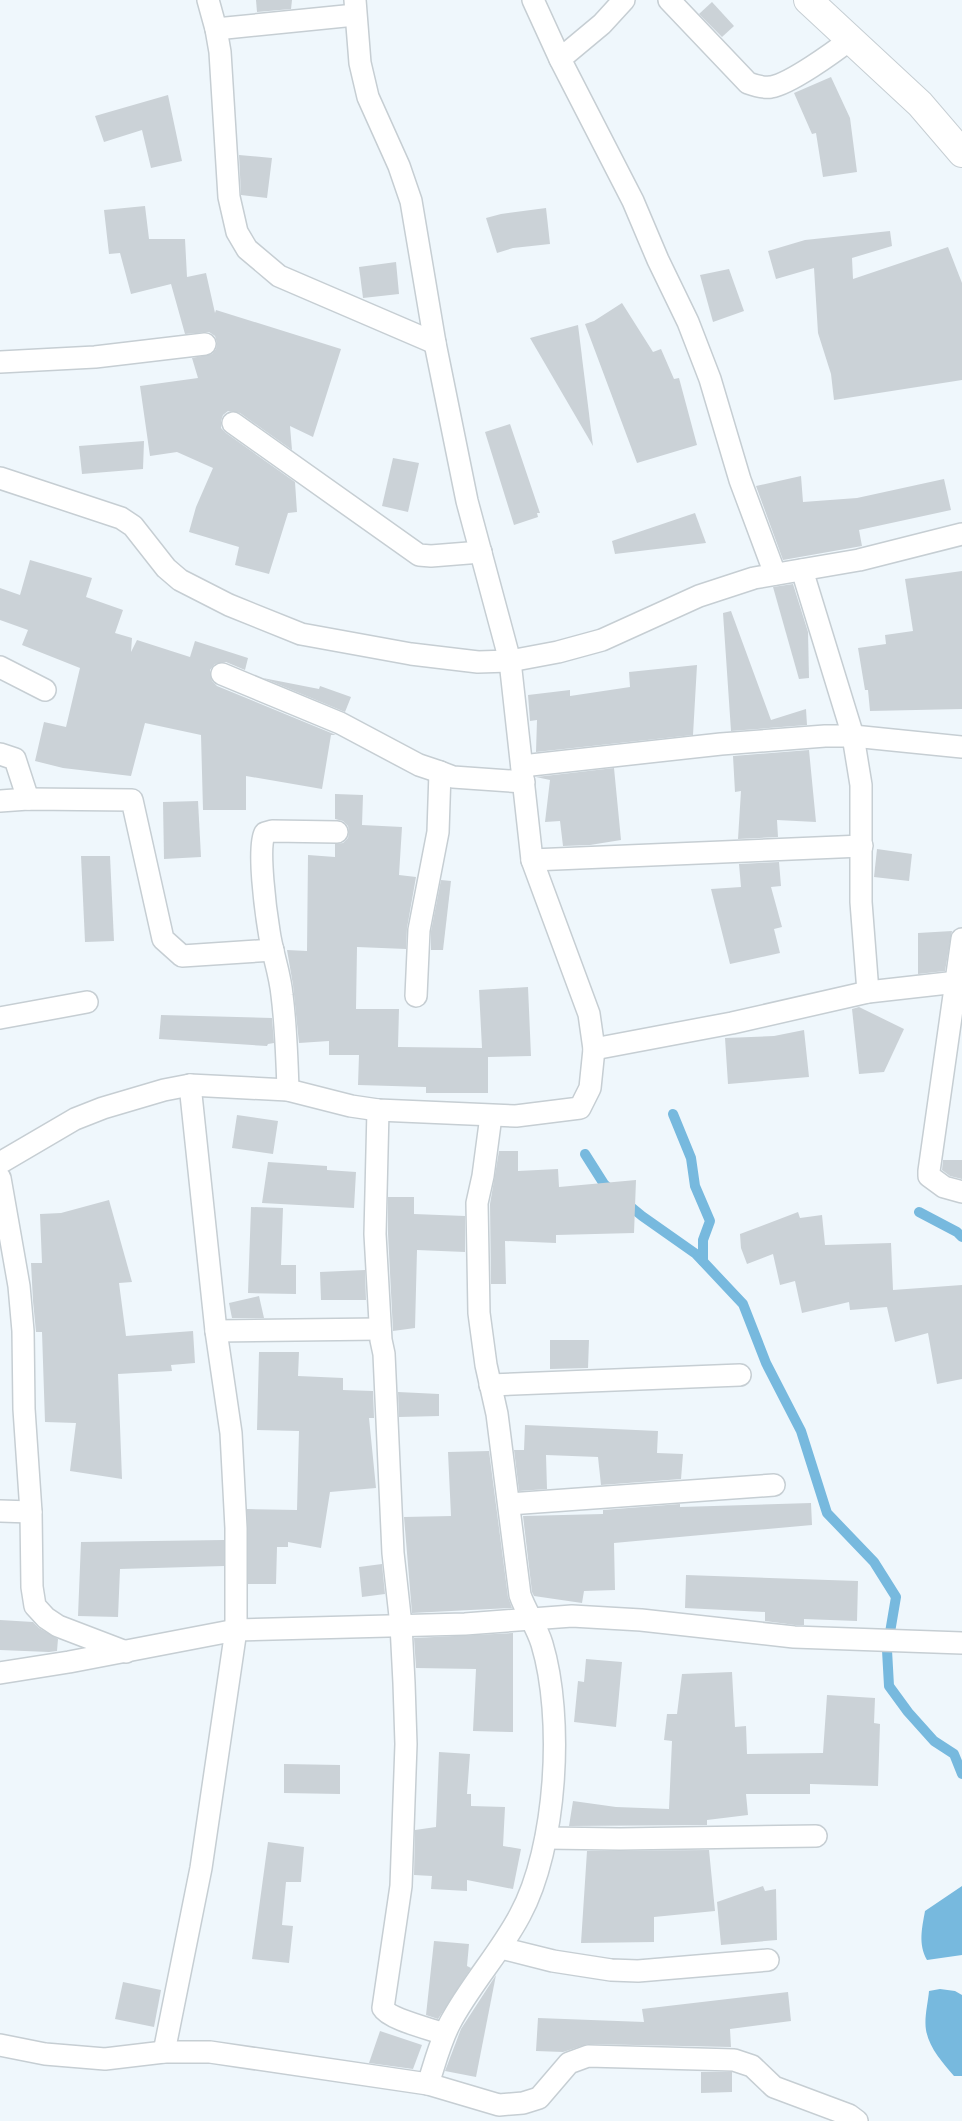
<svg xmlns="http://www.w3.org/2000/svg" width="962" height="2121" font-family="Arial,sans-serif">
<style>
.water{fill:#77b9de}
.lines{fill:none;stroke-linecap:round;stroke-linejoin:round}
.stream{stroke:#77b9de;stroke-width:10}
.building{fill:#cbd2d7}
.lane-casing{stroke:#c6ced3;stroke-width:24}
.street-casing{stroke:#c6ced3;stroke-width:30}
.lane{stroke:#fff;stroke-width:21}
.street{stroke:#fff;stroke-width:28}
</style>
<rect width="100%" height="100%" fill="#eff7fc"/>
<g class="water">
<path d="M962 1886V1955L927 1960C918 1944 922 1928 925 1911Z"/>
<path d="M940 1989 955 1991 962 1995V2076H954C943 2063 929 2048 926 2030 924 2018 928 2003 929 1991Z"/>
</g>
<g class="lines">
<g class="stream">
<polyline points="673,1114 691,1158 695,1186 710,1221 703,1240 703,1261"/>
<polyline points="585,1154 604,1184 612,1191"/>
<polyline points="625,1202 642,1216 696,1254 743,1304 766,1363 801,1431 827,1513 874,1562 896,1597 887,1650 889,1686 908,1712 934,1741 954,1754 962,1774"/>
<polyline points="919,1212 957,1232 962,1237"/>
</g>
</g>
<g class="building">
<polygon points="256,0 292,0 291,9 257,12"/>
<polygon points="712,2 734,26 722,37 699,14"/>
<polygon points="831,77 850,118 857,172 823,177 816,133 812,134 794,93"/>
<polygon points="168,95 182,161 151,168 142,130 104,142 95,116"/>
<polygon points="239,155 272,158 267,198 241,195"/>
<polygon points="145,206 149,239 185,239 187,277 206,273 215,313 216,310 341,349 313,437 290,426 292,450 240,413 228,411 223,415 221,421 221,428 226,433 295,482 297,512 288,513 269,574 235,565 239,547 189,532 196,507 213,468 177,452 150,456 140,386 198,378 192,358 212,354 216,349 217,343 215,336 209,332 185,334 171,284 131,294 120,253 109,254 104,210"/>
<polygon points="546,208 550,244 513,248 497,253 486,218 501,214"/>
<polygon points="890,231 892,246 852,258 853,279 948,247 962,283 962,380 834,400 831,374 818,333 814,268 776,279 768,251 805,240"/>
<polygon points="396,262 399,294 363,298 359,267"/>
<polygon points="729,269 744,311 713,322 700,275"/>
<polygon points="622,303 653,352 661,349 674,379 679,378 697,445 637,463 585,324 594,321"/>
<polygon points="578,325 593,446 530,338"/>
<polygon points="510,424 540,513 537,513 538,517 514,525 485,432"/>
<polygon points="144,441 143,469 82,474 79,446"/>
<polygon points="393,458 419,463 408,512 382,506"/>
<polygon points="801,476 803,502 857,498 944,479 951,510 859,530 862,546 783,560 756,486"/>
<polygon points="695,513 706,543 615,554 612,541"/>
<polygon points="30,560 92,578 86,597 123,610 115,633 132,638 131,652 137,640 190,657 195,641 248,658 245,670 226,662 215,664 210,670 212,681 217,686 336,735 331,735 322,789 246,776 246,810 203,810 201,735 145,723 131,776 63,768 35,761 44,722 66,727 80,668 22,645 28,630 0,620 0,588 20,595"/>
<polygon points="962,571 962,709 870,711 868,690 865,690 858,648 886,644 885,635 913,631 905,579"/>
<polygon points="793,584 808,632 809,678 799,679 773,587"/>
<polygon points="731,611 771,720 806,709 807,725 731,731 723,613"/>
<polygon points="697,665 693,735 536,752 537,720 530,721 528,695 570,690 570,696 630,687 629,672"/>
<polygon points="263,678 319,689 320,686 351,697 345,712"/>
<polygon points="809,750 816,822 777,820 778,837 738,839 741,791 735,792 733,756"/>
<polygon points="614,768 621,840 590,845 563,846 560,821 545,822 550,780 536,777"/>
<polygon points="335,794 363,795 362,825 402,827 399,875 416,877 407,928 406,949 357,947 356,1009 399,1009 398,1047 482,1048 479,990 528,987 531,1056 488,1057 488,1093 426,1093 426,1087 358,1085 359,1055 329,1055 329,1041 299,1043 293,985 287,950 307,951 308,855 335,857 335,844 343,843 348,838 349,832 348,826 343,821 335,819"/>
<polygon points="198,801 201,857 164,859 163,802"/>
<polygon points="877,849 912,854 909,881 874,877"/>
<polygon points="81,856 110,856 114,941 85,942"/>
<polygon points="779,862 781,886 771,887 782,927 774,929 780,953 730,964 711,889 741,887 739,864"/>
<polygon points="441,880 451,881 443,950 431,950 431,931"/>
<polygon points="952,931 945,971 918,974 918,933"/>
<polygon points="859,1007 904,1029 884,1072 859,1074 852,1009"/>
<polygon points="161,1015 272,1018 274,1043 268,1044 267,1046 159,1039"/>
<polygon points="804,1030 809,1077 728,1084 725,1038 774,1036"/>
<polygon points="237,1115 278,1121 273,1154 232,1148"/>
<polygon points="499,1151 518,1151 518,1171 558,1169 559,1187 636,1180 634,1233 556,1235 556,1243 505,1241 506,1284 491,1284 490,1204"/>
<polygon points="943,1160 962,1160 962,1179 950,1176 942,1170"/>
<polygon points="268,1162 327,1166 327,1170 356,1172 354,1208 262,1203"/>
<polygon points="388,1197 414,1197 414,1214 465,1216 465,1252 417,1250 415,1328 393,1331 388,1234"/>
<polygon points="109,1200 132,1282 119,1283 126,1336 193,1331 195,1363 171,1365 172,1371 118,1374 122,1479 70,1471 76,1423 45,1422 42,1332 36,1332 33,1301 31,1263 42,1263 40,1214 61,1213"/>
<polygon points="251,1207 283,1208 281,1265 296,1265 296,1294 248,1293"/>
<polygon points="798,1212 800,1218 822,1215 825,1245 891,1243 893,1290 962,1285 962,1379 937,1384 928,1333 895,1342 887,1307 850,1310 849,1302 802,1313 795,1281 780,1285 773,1254 747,1264 741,1248 740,1234"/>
<polygon points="365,1270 366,1300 321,1300 320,1272"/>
<polygon points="259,1296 264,1318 232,1318 229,1303"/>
<polygon points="550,1340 589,1340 588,1368 550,1369"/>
<polygon points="259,1352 299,1352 298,1376 343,1378 343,1390 373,1391 374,1418 369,1418 376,1488 330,1492 321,1548 288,1542 288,1547 277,1547 276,1584 248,1584 247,1509 297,1510 299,1431 257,1430"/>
<polygon points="398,1392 439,1394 439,1416 399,1417"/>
<polygon points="525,1425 658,1431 657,1453 683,1454 681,1479 601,1485 598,1457 546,1455 547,1489 519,1491 514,1450 524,1450"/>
<polygon points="489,1451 508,1597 512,1608 412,1613 404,1517 451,1516 448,1452"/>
<polygon points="811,1503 812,1525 614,1543 615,1590 584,1591 582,1603 534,1596 532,1592 523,1516 603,1514 603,1510 680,1504 680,1507"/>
<polygon points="224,1540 224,1566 120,1569 118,1617 78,1616 81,1542"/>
<polygon points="382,1564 385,1594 362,1597 359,1567"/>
<polygon points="686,1575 858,1581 857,1621 804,1619 804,1625 795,1625 765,1621 765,1612 685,1608"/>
<polygon points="0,1620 33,1622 39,1628 58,1639 57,1651 49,1652 0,1650"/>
<polygon points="513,1633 513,1732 473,1731 476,1669 416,1668 414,1638"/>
<polygon points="586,1659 622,1662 616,1727 574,1722 578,1681 584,1682"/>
<polygon points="732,1672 735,1727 746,1726 747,1754 823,1753 827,1695 875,1698 874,1723 880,1724 878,1786 810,1784 810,1794 746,1794 748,1815 707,1820 707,1825 569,1826 573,1801 616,1807 669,1809 672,1741 664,1740 667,1714 677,1714 682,1674"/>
<polygon points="439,1752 470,1754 467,1794 471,1794 471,1806 505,1807 503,1846 521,1849 513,1889 467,1880 467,1891 431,1889 432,1876 414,1875 415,1830 436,1827"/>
<polygon points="284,1764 340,1765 340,1794 284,1793"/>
<polygon points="268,1842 304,1847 301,1882 286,1882 282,1925 293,1926 289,1963 252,1959"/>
<polygon points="709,1850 715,1911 654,1917 654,1942 581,1943 587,1851"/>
<polygon points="763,1886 765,1891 776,1889 777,1940 721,1945 717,1902"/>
<polygon points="434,1941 469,1944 467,1966 471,1968 438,2019 426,2015"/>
<polygon points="496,1975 476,2077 445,2071 461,2029"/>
<polygon points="123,1982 161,1990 154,2027 115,2019"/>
<polygon points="788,1992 791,2021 730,2029 731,2047 588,2044 563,2052 536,2051 538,2018 644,2022 642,2009"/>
<polygon points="380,2031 422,2045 413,2069 369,2063"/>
<polygon points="701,2072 732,2072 732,2092 701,2093"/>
</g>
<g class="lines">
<g class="lane-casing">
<g id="lane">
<polyline points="208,0 216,29 220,52 229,197 237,232 247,249 279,276 435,343"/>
<polyline points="533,0 560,59 633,201 658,260 688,322 710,379 740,480 775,574"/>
<path d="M669 0 748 83C756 86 763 88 771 87 790 84 834 52 851 39"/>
<polyline points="216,29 355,15"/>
<polyline points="560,59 602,24 624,0"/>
<polyline points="0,362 95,357 205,344"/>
<polyline points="233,423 419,555 431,556 481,552"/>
<polyline points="0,478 121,518 133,526 166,568 180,580 229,605 301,634 411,654 478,662 510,661 558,652 602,640 699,596 754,578 859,560 962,534"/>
<polyline points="802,570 853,736 861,785 861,902 868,992"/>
<polyline points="0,667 45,690"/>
<polyline points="222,674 340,723 419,765 440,772 453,777 524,782"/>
<polyline points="0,754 15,759 28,799"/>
<polyline points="522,766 721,744 825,736 853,736 962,747"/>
<polyline points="0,801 28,799 132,800 163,939 182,956 273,950"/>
<polyline points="532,860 862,846"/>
<polyline points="962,939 929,1171 929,1176 944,1187 962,1192"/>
<polyline points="416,996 419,930 438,832 440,772"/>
<polyline points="0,1018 87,1002"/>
<polyline points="594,1049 732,1023 868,992 957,982"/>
<path d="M288 1090C287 1058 286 1026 282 995 280 973 272 953 269 931 266 913 257 847 265 833L272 831 337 832"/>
<path d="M378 1110 375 1234 381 1340 384 1354 393 1553 401 1625 404 1683 406 1744 401 1886 383 2008C389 2019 431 2029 444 2034"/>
<polyline points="0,1163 75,1119 103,1108 164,1090 190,1085 288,1090 351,1106 378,1110 516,1116 580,1108 590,1088 594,1049 589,1014 532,860 510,661 467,501 435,343 411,201 399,166 368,97 360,63 355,0"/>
<polyline points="0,1178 19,1286 23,1331 24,1409 31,1512 32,1587 35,1606 46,1618 58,1626 126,1652"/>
<polyline points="216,1331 380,1329"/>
<polyline points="490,1385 740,1375"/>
<polyline points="509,1504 774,1485"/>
<polyline points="0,1511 31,1512"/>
<polyline points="0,1673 69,1662 236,1630 465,1624 572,1616 641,1620 794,1637 962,1643"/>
<polyline points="546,1838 620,1839 816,1836"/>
<polyline points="501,1948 553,1961 611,1970 638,1971 768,1960"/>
<polyline points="0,2045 45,2054 105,2059 164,2052 210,2052 428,2084 499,2105 523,2103 539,2098 569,2063 588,2056 734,2060 752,2066 774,2087 849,2115 857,2121"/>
<polyline points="164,2052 201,1868 236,1630 236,1528 231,1433 216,1331 190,1085"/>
<path d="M428 2084C435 2063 440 2042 450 2023 470 1985 500 1953 520 1915 557 1847 564 1717 542 1644 537 1627 526 1612 520 1595L497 1414 486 1365 479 1313 477 1203 483 1176 491 1116"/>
</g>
</g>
<g class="street-casing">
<polyline id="street" points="808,0 920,104 962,153"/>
</g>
<use href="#lane" class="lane"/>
<use href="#street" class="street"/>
</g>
</svg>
